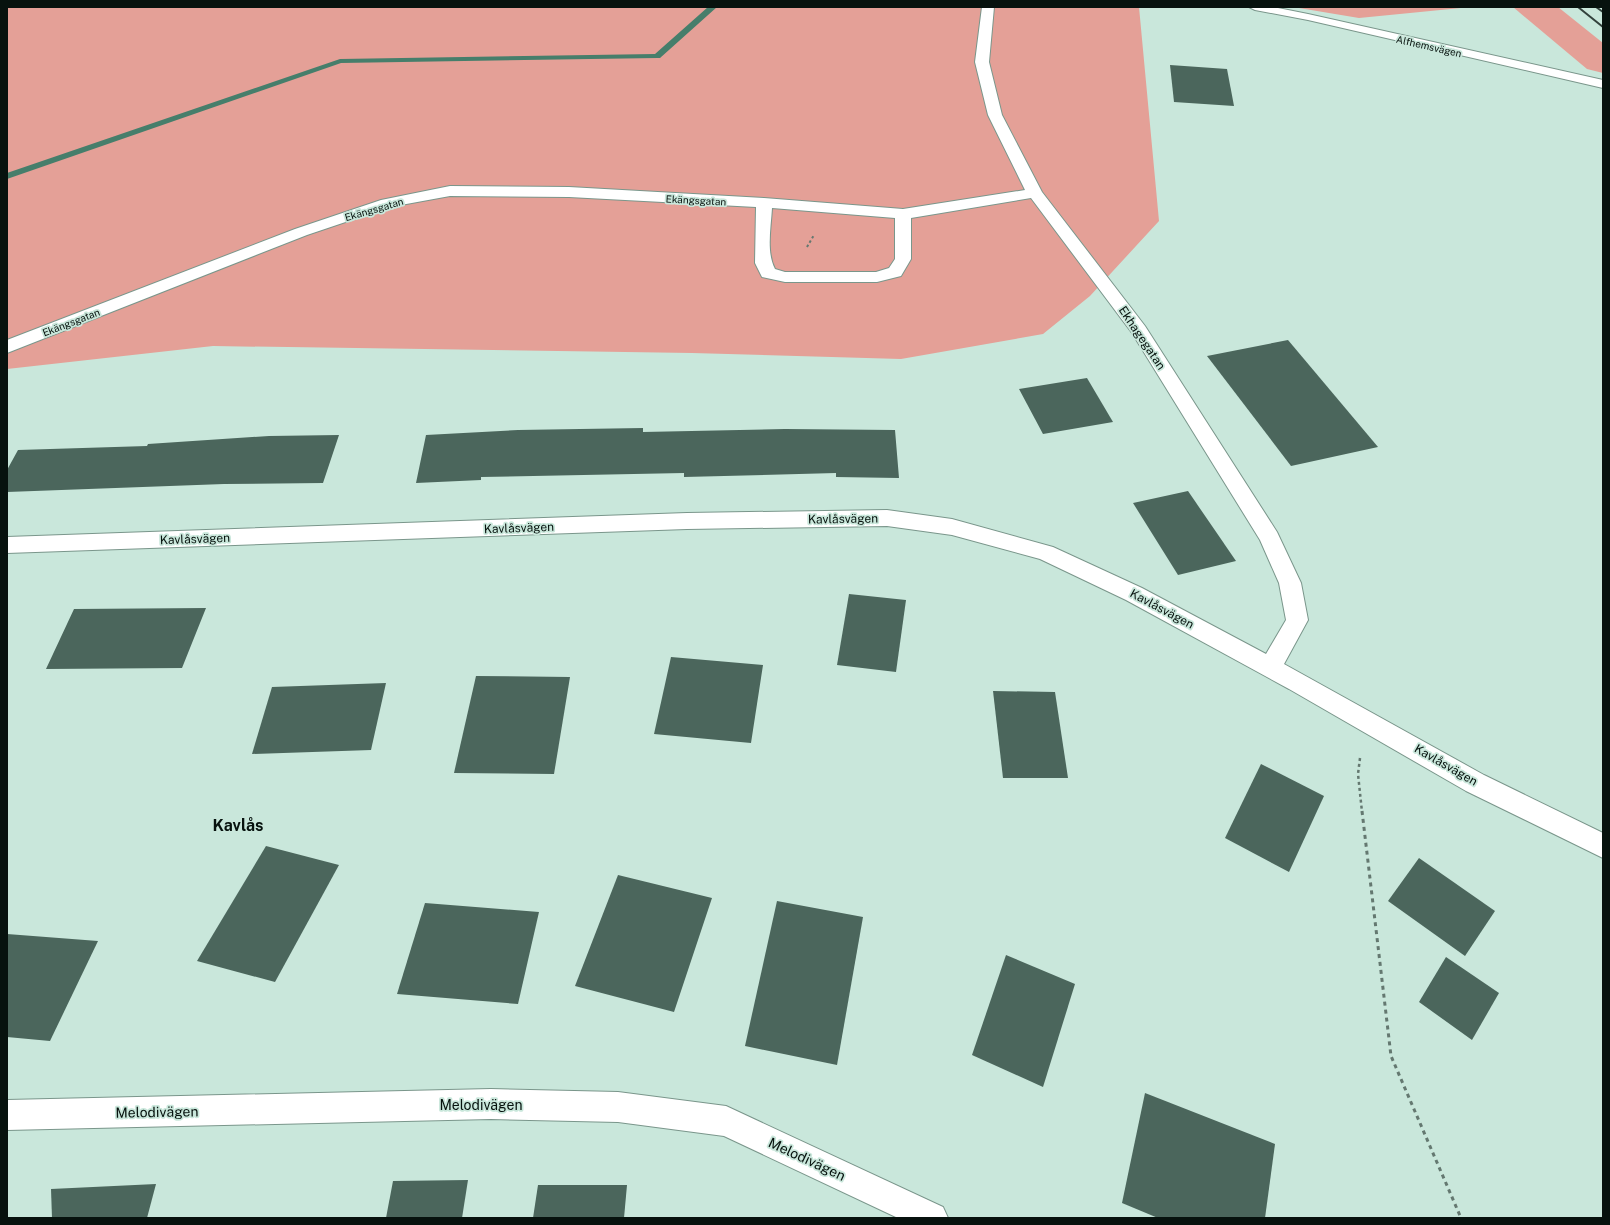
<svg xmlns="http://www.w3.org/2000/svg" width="1610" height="1225" font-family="'Public Sans',sans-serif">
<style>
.green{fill:#e4a097}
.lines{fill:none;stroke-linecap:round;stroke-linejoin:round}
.stream{fill:#467e6b;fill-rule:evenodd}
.building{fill:#4b665c}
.lane-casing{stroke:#7a968b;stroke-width:2}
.street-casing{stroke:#7a968b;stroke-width:2}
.path-far2{stroke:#647870;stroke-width:2;stroke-dasharray:2.5 2.5;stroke-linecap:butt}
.path-far1{stroke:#647870;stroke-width:2.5;stroke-dasharray:3 3;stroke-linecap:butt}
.path{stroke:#647870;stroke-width:3;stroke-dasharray:4 4;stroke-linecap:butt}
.lane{fill:#fff;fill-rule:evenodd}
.street{fill:#fff;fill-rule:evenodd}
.rail{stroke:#32413c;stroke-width:2}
.labels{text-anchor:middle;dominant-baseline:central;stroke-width:3.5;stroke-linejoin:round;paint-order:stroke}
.far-street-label{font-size:10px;fill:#07120e;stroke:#c9e7db}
.street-label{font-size:12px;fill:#07120e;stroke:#c9e7db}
.near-street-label{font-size:14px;fill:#07120e;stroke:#c9e7db}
.district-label{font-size:16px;font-weight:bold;fill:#07120e;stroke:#c9e7db}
</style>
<rect width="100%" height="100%" fill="#c9e7db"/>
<g class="green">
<polygon points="7,7 1139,7 1159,221 1090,296 1043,334 901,359 692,353 213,346 7,369"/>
<polygon points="1293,7 1471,7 1359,18"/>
<polygon points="1513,7 1558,7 1603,43 1603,73 1587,69"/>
</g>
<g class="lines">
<polygon class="stream" points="708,7 717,7 660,58 657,58 341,63 7,179 7,173 340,59 655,54"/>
</g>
<g class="building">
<polygon points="1170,65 1227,69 1234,106 1174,102"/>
<polygon points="1288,340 1378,447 1291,466 1207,356"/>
<polygon points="1087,378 1113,422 1043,434 1019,389"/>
<polygon points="643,428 643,432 785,429 895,430 899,478 836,477 836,473 684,477 684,473 481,477 481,480 416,483 426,435 518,430"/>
<polygon points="339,435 323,483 224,484 7,492 7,470 18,450 147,446 148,444 269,436"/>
<polygon points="1188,491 1236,561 1178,575 1133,503"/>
<polygon points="849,594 906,600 896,672 837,665"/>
<polygon points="206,608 182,668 46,669 74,609"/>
<polygon points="671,657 763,665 751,743 654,734"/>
<polygon points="476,676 570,677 554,774 454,773"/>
<polygon points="386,683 371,750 252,754 272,687"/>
<polygon points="993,691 1055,692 1068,778 1003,778"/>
<polygon points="1261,764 1324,796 1289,872 1225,838"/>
<polygon points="266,846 339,865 275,982 197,961"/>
<polygon points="1419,858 1495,911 1465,956 1388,901"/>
<polygon points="618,875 712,898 674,1012 575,986"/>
<polygon points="777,901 863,917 837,1065 745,1046"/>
<polygon points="425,903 539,912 518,1004 397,994"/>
<polygon points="7,934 98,941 50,1041 7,1037"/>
<polygon points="1006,955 1075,984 1043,1087 972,1055"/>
<polygon points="1446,957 1499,993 1472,1040 1419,1002"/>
<polygon points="1145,1093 1275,1144 1265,1218 1158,1218 1122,1203"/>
<polygon points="468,1180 462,1218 386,1218 393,1181"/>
<polygon points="156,1184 147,1218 52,1218 51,1189"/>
<polygon points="538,1185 627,1185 624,1218 533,1218"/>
</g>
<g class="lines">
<g class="lane-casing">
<polygon id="lane" points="1249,7 1273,7 1308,14 1603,80 1603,88 1308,20 1255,10"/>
</g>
<g class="street-casing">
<g id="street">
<path d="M982 7H994L989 62 1002 115 1042 192 1145 326 1277 532 1301 583 1308 620 1284 664 1484 775 1603 833V858L1466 791 1289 689 1126 600 1040 559 952 535 887 526 687 529 7 553V537L687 513 887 510 952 519 1053 547 1142 588 1266 654 1286 620 1279 583 1260 540 1132 333 1031 198 911 218V259L901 276 877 282H785L762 277 755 263 756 207 569 197 450 196 390 207 307 235 7 353V340L295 229 381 200 450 186 569 187 764 198 903 209 1025 190 988 115 975 62ZM772 208 895 218V259L889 268 876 272H785L775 269C766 252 771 227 772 208Z"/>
<polygon points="491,1089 618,1092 726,1106 943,1207 948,1218 898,1218 724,1136 618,1122 491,1119 7,1130 7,1100"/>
</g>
</g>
<polyline class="path-far2" points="807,247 814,235"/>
<polyline class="path-far1" points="1360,758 1358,774 1362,812"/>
<polyline class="path" points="1362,811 1391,1056 1461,1218"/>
<use href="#lane" class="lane"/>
<use href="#street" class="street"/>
<g class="rail">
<polyline points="1578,7 1603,27"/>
<polyline points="1596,7 1603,12"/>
</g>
</g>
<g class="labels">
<g class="far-street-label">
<text transform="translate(1429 46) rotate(13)">Alfhemsvägen</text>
<text transform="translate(696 200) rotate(3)">Ekängsgatan</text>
<text transform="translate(374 209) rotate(-16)">Ekängsgatan</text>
<text transform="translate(71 322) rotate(-21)">Ekängsgatan</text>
</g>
<g class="street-label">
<text transform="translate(1142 338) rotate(56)">Ekhagegatan</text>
<text transform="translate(843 519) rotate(-1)">Kavlåsvägen</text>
<text transform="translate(519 528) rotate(-2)">Kavlåsvägen</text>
<text transform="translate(195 539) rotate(-2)">Kavlåsvägen</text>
<text transform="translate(1162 609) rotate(28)">Kavlåsvägen</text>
<text transform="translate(1446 765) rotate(30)">Kavlåsvägen</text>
</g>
<g class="near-street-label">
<text x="481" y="1105">Melodivägen</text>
<text transform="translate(157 1112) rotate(-1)">Melodivägen</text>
<text transform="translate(807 1159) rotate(25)">Melodivägen</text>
</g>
<g class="district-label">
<text x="238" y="825">Kavlås</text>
</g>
</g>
<rect width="1610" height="1225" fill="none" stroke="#07120e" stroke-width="16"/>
</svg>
